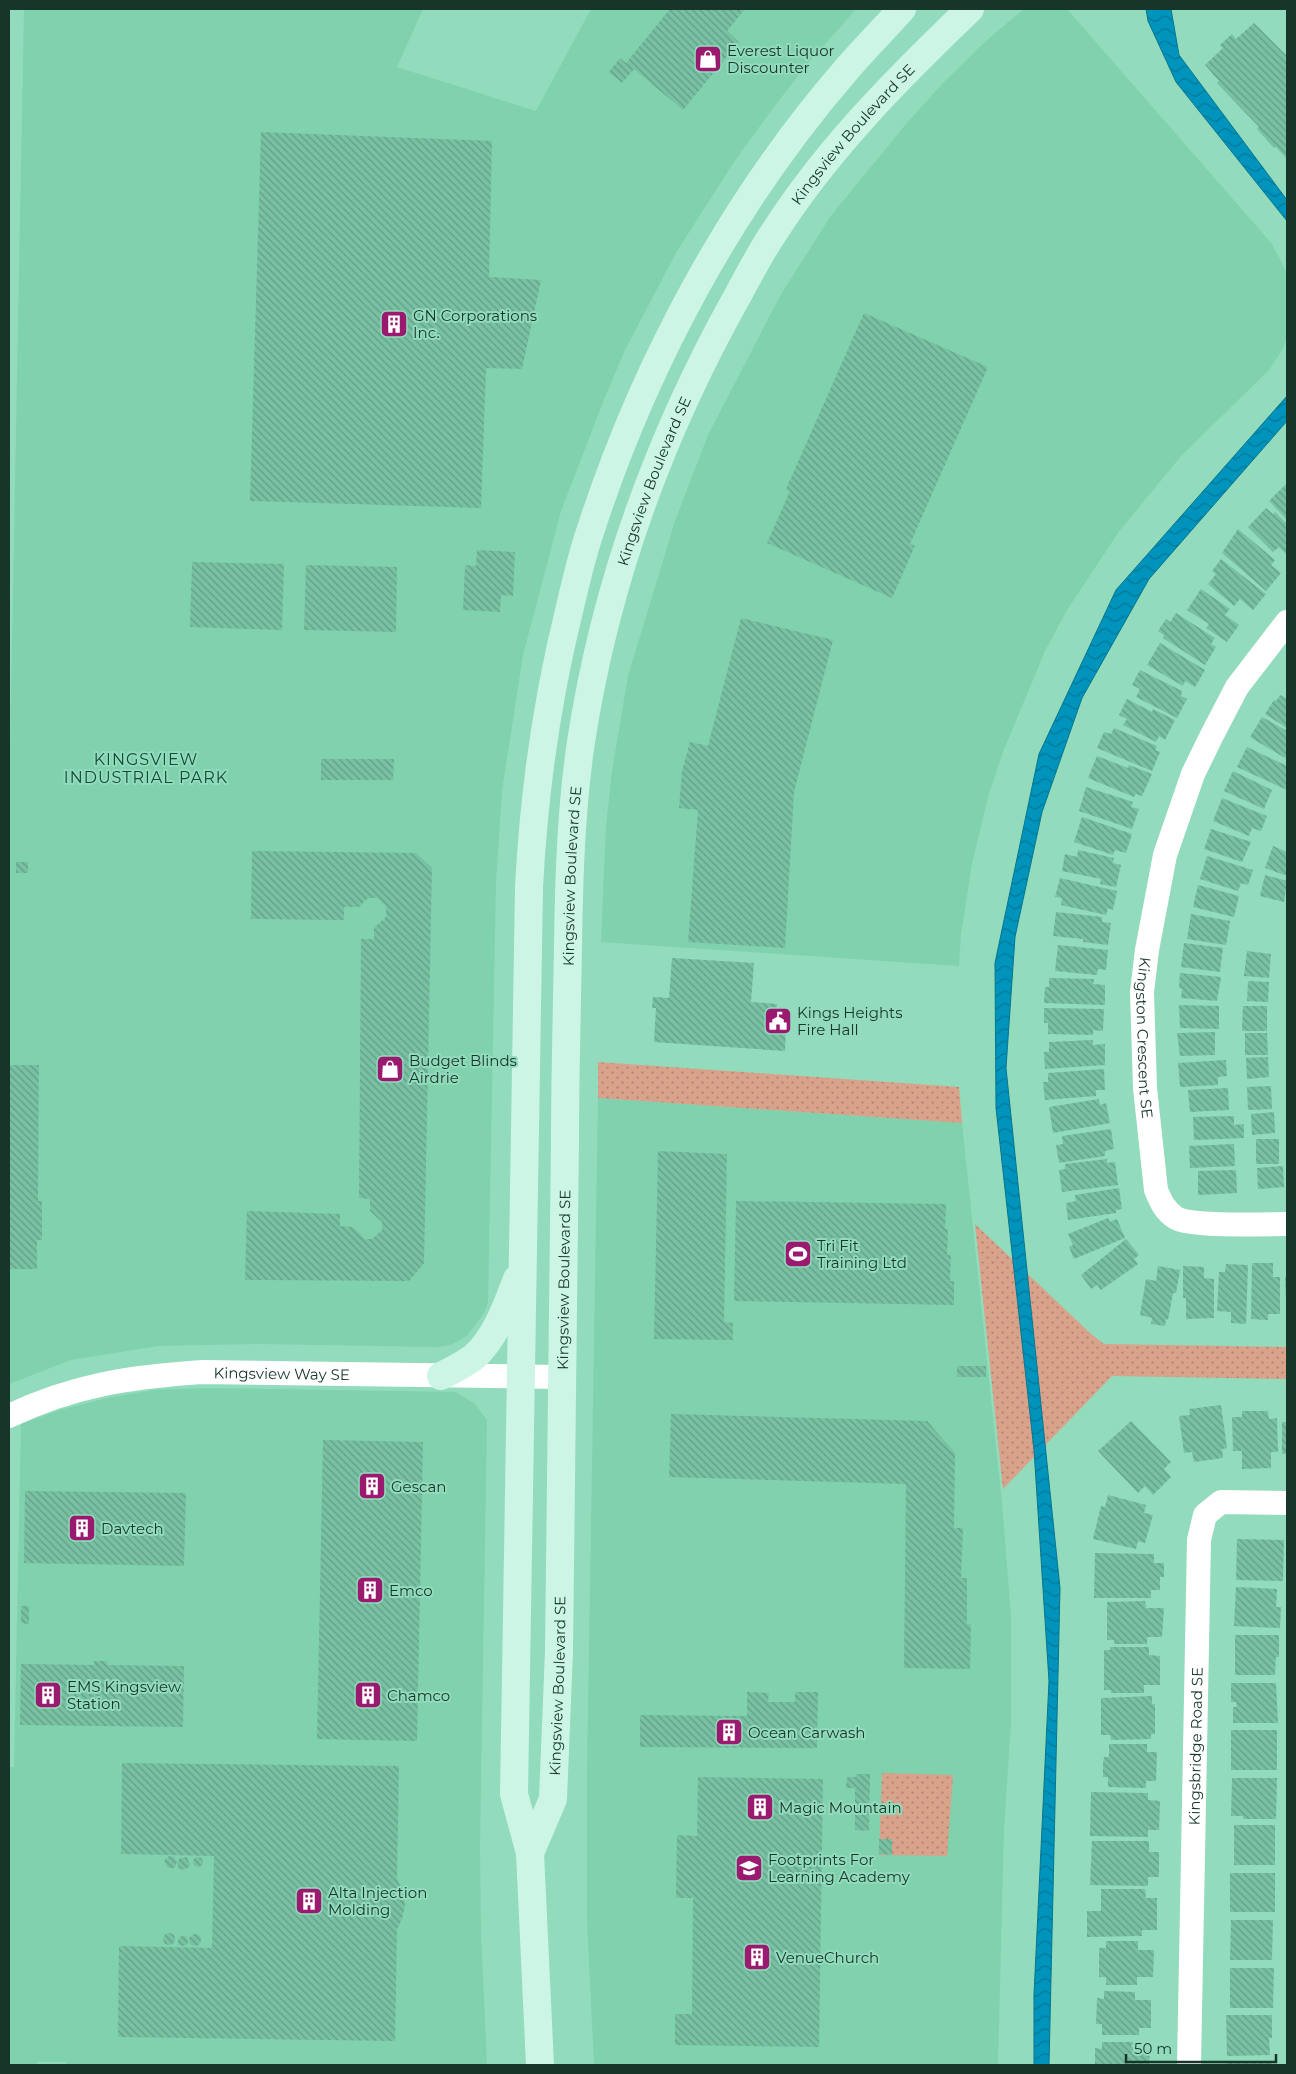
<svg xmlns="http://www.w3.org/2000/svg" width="1296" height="2074" font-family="Montserrat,sans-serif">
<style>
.built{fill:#80d1ae}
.park{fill:url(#park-dots)}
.water{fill:url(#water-waves);stroke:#07778f}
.building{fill:url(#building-back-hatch)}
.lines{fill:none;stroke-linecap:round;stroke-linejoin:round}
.street{stroke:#fff;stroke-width:24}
.secondary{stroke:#ccf5e6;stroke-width:28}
.labels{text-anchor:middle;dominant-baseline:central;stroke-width:4;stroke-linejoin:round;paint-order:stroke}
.poi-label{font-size:15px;fill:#173629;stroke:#92dbbc;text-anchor:start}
.street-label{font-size:15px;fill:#173629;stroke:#92dbbc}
.neighbourhood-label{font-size:16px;letter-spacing:1px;fill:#124c37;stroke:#92dbbc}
</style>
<defs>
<pattern id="park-dots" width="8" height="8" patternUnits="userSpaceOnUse" patternTransform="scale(1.25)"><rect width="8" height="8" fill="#d9a28a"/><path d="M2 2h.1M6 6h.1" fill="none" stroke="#af8571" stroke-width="1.8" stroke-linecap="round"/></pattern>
<pattern id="water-waves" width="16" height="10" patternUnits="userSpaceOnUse" patternTransform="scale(1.25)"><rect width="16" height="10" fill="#0093bb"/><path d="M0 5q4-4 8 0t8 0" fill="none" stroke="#017998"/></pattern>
<pattern id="building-back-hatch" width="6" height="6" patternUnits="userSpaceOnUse" patternTransform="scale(1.25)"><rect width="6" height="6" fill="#79c1a3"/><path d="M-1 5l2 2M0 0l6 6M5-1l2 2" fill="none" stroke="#629e85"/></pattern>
</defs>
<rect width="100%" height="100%" fill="#92dbbc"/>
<g class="built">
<polygon points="24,9 423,9 397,67 536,111 591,9 856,9 803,69 765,119 736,159 677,251 625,350 605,397 561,511 523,655 502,791 496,883 488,1302 484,1313 467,1336 450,1345 438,1347 259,1344 158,1346 71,1360 9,1384 9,801"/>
<polygon points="1024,9 1067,9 1272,244 1287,273 1287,337 1283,349 1269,370 1182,455 1120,530 1067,610 1045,651 1003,752 988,797 972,864 961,934 959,966 601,942 606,826 612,771 628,676 675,521 708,435 780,296 830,217 906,124 943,83 986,41"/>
<polygon points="598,1098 962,1123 1002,1503 1011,1615 1011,1724 1004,1828 998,2065 594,2065 587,1921 587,1771"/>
<polygon points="208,1388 456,1392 475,1404 487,1420 480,1846 481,1934 487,2065 67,2065 66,2062 37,2062 37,2065 9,2065 9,1767 14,1767 21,1424 60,1410 107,1398 153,1390"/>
</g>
<g class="park">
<polygon points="598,1062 959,1087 962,1123 598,1098"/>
<polygon points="975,1224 1091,1334 1104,1344 1287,1347 1287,1379 1112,1376 1003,1489"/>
<polygon points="882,1773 953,1775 947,1856 879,1855"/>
</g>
<g class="water">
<polygon points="1146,9 1171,9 1179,55 1287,200 1287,221 1176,82 1148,21"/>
<polygon points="1287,396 1287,421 1149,579 1082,698 1042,812 1015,937 1006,1068 1060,1588 1049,2065 1034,2065 1034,1995 1049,1681 1034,1450 996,1108 995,963 1039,754 1116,590"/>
</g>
<g class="building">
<polygon points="670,9 745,9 727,31 739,42 683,110 634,69 622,83 609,72 620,58 626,63"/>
<polygon points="1254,23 1287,56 1285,58 1287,61 1287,159 1276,147 1274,148 1257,129 1259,127 1217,83 1219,81 1205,65 1223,48 1220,45 1232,34 1236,39"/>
<polygon points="261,132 492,141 489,277 541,280 522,369 486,368 481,508 250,501"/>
<polygon points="864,313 988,367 910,544 915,546 892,598 767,543 790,491 786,489"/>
<polygon points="1287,483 1287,520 1269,501"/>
<polygon points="1266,508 1273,514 1275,512 1287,524 1287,555 1279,547 1273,552 1248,527"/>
<polygon points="1238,529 1275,560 1271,565 1281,573 1266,591 1222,553"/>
<polygon points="477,550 515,552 513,596 501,595 500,612 463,610 465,565 476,566"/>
<polygon points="1221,559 1266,594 1253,610 1240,599 1234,606 1208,584 1216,574 1212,571"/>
<polygon points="192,562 284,564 282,630 190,627"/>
<polygon points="306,565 397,567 396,632 304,630"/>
<polygon points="1201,589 1230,609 1225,615 1239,625 1227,642 1206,628 1209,624 1187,610"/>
<polygon points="1176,613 1215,638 1211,644 1216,647 1205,665 1163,638 1164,635 1158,631 1166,619 1170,622"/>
<polygon points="741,618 833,640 794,792 785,948 688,942 698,810 679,808 682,771 690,742 708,746"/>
<polygon points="1160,643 1205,670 1195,687 1185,681 1183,686 1147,665"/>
<polygon points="1140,670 1182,691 1181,696 1187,699 1177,718 1136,697 1140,689 1132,685"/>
<polygon points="1280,695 1287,699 1287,728 1265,714 1274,700 1276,701"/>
<polygon points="1127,699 1152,712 1153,709 1175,720 1165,740 1159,736 1156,742 1123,725 1127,719 1119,715"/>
<polygon points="1262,717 1287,731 1287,754 1285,758 1250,737"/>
<polygon points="1114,728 1157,746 1155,750 1160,752 1152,771 1097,748 1104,732 1111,734"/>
<polygon points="1247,747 1287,766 1287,790 1237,767"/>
<polygon points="1097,756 1128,768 1129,765 1152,774 1142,796 1136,794 1134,797 1088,778"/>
<polygon points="321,759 394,759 393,780 321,780"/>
<polygon points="1233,771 1272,790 1264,809 1224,791"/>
<polygon points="1086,787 1133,802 1131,807 1139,809 1132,829 1079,811"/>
<polygon points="1222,798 1267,816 1261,831 1252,828 1249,836 1213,821"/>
<polygon points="1082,817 1132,834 1126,853 1115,850 1113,855 1074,842"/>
<polygon points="1211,829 1251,842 1242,862 1204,849"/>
<polygon points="1273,846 1287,852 1287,876 1265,868"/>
<polygon points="1078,850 1114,858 1113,863 1121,865 1116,887 1100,884 1101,879 1062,871 1065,854 1077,857"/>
<polygon points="252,851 416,853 432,868 424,1263 409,1281 245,1280 247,1211 340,1214 340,1226 353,1227 365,1239 372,1239 382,1230 382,1222 370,1211 370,1199 359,1198 361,939 374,939 374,928 386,917 386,906 377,898 368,898 359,907 344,907 344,920 251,919"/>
<polygon points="1207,856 1253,870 1248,885 1241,883 1238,891 1200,879"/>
<rect x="16" y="862" width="12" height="11"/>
<polygon points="1265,875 1287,881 1284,902 1260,896"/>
<polygon points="1060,878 1117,891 1113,910 1108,908 1106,915 1061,905 1062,898 1055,897"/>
<polygon points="1198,885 1239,896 1234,917 1193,907"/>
<polygon points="1056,912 1102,917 1102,922 1111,923 1108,945 1083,942 1083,939 1053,936"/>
<polygon points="1191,914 1230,921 1226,945 1187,939"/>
<polygon points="1184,943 1223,948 1220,972 1181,967"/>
<polygon points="1058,945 1108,950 1106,970 1098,969 1097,975 1055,971"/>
<polygon points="1247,951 1271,954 1269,978 1244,976"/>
<polygon points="672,958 754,963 751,1002 777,1004 776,1020 786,1021 785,1051 654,1042 656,1008 652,1008 653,997 669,998"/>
<polygon points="1180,973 1221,977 1217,1001 1181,998 1182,989 1179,988"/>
<polygon points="1049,978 1094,979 1093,984 1105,985 1105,1005 1044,1003 1045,987 1049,987"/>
<polygon points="1248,981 1269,982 1268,1002 1247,1001"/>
<polygon points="1179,1005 1219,1006 1219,1029 1180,1028"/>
<polygon points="1243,1006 1267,1006 1267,1031 1242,1031"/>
<polygon points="1044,1008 1104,1009 1103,1031 1093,1030 1093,1035 1048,1034 1048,1023 1044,1023"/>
<polygon points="1215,1032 1215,1055 1180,1056 1177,1033"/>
<polygon points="1245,1033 1267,1033 1268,1055 1245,1055"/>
<polygon points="1093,1040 1093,1045 1105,1044 1105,1065 1045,1069 1044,1052 1049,1052 1049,1042"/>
<polygon points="1268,1057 1269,1077 1247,1079 1246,1058"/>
<polygon points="1226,1060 1227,1076 1218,1077 1218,1085 1180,1087 1178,1063"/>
<polygon points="9,1065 39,1065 38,1201 42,1201 42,1240 37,1240 37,1269 9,1269"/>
<polygon points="1104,1069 1105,1090 1096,1090 1096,1096 1045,1100 1043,1082 1048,1082 1048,1073"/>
<polygon points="1271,1086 1272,1109 1248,1110 1247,1087"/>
<polygon points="1228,1088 1229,1110 1190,1112 1188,1090"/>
<polygon points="1099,1099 1100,1105 1106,1103 1110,1123 1053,1133 1049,1107"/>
<polygon points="1274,1112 1275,1133 1252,1135 1251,1114"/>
<polygon points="1234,1116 1234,1125 1244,1124 1244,1138 1194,1140 1193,1117"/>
<polygon points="1111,1129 1114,1149 1105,1151 1105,1156 1059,1163 1056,1145 1063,1144 1062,1136"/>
<rect x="1256" y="1139" width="23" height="25"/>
<polygon points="1234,1144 1235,1166 1190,1168 1189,1146"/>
<polygon points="658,1151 727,1154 724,1322 733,1323 733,1340 654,1339"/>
<polygon points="1107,1159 1107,1163 1115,1162 1118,1185 1062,1192 1059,1170 1065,1169 1065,1164"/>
<polygon points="1283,1166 1284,1187 1258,1189 1257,1168"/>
<polygon points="1236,1170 1237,1193 1198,1195 1198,1171"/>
<polygon points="1119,1188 1122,1209 1116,1210 1116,1213 1068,1220 1066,1203 1076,1201 1075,1195"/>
<polygon points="736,1201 946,1204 945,1229 948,1229 947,1255 951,1255 950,1281 954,1281 954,1305 734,1301"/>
<polygon points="1108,1218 1110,1222 1117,1219 1125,1238 1074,1259 1069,1247 1073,1245 1068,1234"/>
<polygon points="1126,1239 1139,1255 1134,1259 1138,1264 1101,1290 1097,1285 1091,1289 1081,1275"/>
<polygon points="1252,1263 1273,1263 1273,1277 1280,1277 1280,1314 1268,1314 1268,1320 1251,1319"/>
<polygon points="1226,1264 1248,1265 1246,1324 1231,1323 1231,1312 1217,1311 1219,1272 1225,1272"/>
<polygon points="1158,1266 1180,1270 1176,1293 1173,1293 1168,1320 1166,1319 1165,1326 1151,1324 1152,1318 1140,1315 1146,1279 1156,1281"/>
<polygon points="1183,1266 1204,1267 1204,1278 1214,1279 1214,1318 1186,1319 1186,1298 1183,1298"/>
<polygon points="1287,1277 1287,1300 1286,1300 1285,1278"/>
<rect x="957" y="1366" width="29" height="11"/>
<polygon points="1221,1405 1227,1448 1222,1449 1223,1458 1194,1462 1192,1452 1184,1453 1179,1416 1190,1415 1189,1409"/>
<polygon points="1242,1411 1268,1411 1269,1419 1277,1418 1278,1452 1271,1452 1271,1468 1242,1469 1242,1451 1233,1451 1232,1417 1242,1417"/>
<polygon points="671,1414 927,1421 955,1453 954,1528 963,1528 961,1578 967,1578 967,1624 971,1624 970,1669 904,1668 906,1484 669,1477"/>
<polygon points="1131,1421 1171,1462 1164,1469 1171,1477 1153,1495 1145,1486 1138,1493 1098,1451"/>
<rect x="1282" y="1422" width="5" height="32"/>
<polygon points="323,1440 423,1442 417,1741 317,1739"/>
<polygon points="25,1491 186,1493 184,1566 24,1563"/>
<polygon points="1108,1495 1146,1505 1144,1513 1153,1515 1145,1543 1138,1541 1136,1549 1093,1539 1101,1506 1105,1507"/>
<polygon points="1237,1539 1284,1540 1283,1581 1236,1580"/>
<polygon points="1095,1553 1154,1554 1154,1563 1164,1563 1164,1577 1160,1577 1160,1590 1151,1590 1151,1598 1094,1598"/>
<polygon points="1236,1587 1277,1589 1276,1607 1281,1607 1280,1628 1234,1626"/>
<polygon points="1145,1601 1146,1608 1164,1608 1162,1637 1147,1637 1147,1644 1114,1644 1114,1640 1107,1640 1107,1602"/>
<polygon points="21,1606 29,1606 29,1624 21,1623"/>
<polygon points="1235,1635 1279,1635 1279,1657 1276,1657 1275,1675 1235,1675"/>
<polygon points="1110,1647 1149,1647 1149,1655 1160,1656 1160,1685 1144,1685 1144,1693 1111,1693 1111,1690 1104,1690 1104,1650 1110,1650"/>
<polygon points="94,1661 107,1661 107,1665 184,1666 183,1727 20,1725 21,1664 94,1665"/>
<polygon points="1231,1683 1276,1683 1278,1723 1233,1723 1233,1707 1237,1707 1236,1702 1231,1702"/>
<polygon points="747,1692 769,1693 768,1702 795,1702 795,1692 818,1692 817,1748 640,1747 640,1715 747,1716"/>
<polygon points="1152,1696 1152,1704 1155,1704 1155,1734 1151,1734 1151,1739 1111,1740 1110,1735 1101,1735 1101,1698"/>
<rect x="1231" y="1730" width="46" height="40"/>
<polygon points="1109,1744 1147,1744 1147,1752 1157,1752 1156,1781 1146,1781 1146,1788 1108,1787 1108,1777 1103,1777 1103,1764 1104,1757 1109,1757"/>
<polygon points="122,1763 399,1766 397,1879 403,1891 405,1905 402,1919 397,1929 395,2041 118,2037 119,1946 212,1948 214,1856 121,1854"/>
<polygon points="856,1774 870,1774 869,1831 855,1830 855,1788 846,1788 847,1777 856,1777"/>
<polygon points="698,1777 823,1779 819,2047 675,2045 675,2014 692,2014 693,1898 676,1898 677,1835 697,1836"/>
<polygon points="1232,1778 1277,1778 1276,1819 1243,1819 1243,1816 1231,1816"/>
<polygon points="1091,1792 1148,1793 1148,1800 1160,1801 1159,1830 1148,1830 1148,1837 1090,1836"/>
<rect x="1234" y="1825" width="41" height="40"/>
<polygon points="879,1839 892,1839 892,1855 879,1854"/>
<polygon points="1092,1841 1149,1841 1149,1852 1159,1852 1159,1877 1148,1877 1148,1886 1090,1885"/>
<polygon points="169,1856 174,1857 177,1862 180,1858 187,1857 190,1865 188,1868 183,1870 179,1868 177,1862 174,1868 168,1868 164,1861"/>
<circle cx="198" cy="1862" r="5"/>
<rect x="1230" y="1873" width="45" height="39"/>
<polygon points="1101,1889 1145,1889 1146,1898 1157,1898 1157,1930 1142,1930 1142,1936 1087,1937 1087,1911 1101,1911"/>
<polygon points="1231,1920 1273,1920 1272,1960 1230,1960"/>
<circle cx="169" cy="1939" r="6"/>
<circle cx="195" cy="1940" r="6"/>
<circle cx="183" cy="1941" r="5"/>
<polygon points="1106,1941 1138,1941 1138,1950 1154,1950 1153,1977 1137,1977 1137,1985 1106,1985 1106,1977 1099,1977 1099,1948 1106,1948"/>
<polygon points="1230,1968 1274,1968 1273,2008 1230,2008"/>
<polygon points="1104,1991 1135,1992 1135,2000 1151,2000 1151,2028 1139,2028 1139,2035 1102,2035 1102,2024 1096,2024 1097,1998 1104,1999"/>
<polygon points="1226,2015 1272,2015 1272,2038 1269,2038 1270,2055 1227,2056"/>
<polygon points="1102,2042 1133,2042 1133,2050 1150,2050 1149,2065 1095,2065 1095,2048 1102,2049"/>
<polygon points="1226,2062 1272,2063 1272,2065 1225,2065"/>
</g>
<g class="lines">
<g class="street">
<path id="s1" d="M1287 622 1237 687 1211 737 1193 774 1165 855 1147 950 1142 992 1145 1088 1156 1190C1161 1202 1165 1211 1176 1218 1191 1227 1265 1224 1287 1224"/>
<path id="s2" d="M9 1416C74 1385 130 1377 202 1372L561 1377"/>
<path id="s3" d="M1189 2065 1199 1540 1205 1515 1221 1502 1287 1503"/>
</g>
<g class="secondary">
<path d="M441 1376C452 1370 466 1364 475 1356 496 1337 507 1305 517 1279"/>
<path id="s4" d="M530 1853 553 1799 559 1651C560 1481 563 1310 565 1139 565 1075 567 1010 568 945 569 878 571 809 581 742 605 585 660 434 738 295 749 275 760 253 773 234 827 149 898 78 970 9"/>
<path d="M540 2065 530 1853 514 1794 529 887C534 791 546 704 569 611 575 585 581 559 589 535 643 367 730 204 846 70 864 49 884 29 902 9"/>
</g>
</g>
<defs>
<g id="shop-square" transform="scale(1.4375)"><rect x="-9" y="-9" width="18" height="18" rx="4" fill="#9a1a70" stroke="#92dbbc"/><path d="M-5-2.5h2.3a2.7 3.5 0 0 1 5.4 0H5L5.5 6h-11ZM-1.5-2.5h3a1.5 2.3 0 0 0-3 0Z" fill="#fff"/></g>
<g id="building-square" transform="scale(1.4375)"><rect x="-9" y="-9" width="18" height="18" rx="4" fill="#9a1a70" stroke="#92dbbc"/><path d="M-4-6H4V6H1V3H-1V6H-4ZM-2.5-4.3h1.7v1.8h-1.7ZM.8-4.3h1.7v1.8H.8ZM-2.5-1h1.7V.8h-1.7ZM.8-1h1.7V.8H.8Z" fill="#fff"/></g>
<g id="civic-square" transform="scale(1.4375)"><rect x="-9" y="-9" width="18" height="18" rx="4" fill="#9a1a70" stroke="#92dbbc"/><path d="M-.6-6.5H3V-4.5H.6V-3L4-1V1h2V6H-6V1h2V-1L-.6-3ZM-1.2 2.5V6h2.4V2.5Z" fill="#fff"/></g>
<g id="stadium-square" transform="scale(1.4375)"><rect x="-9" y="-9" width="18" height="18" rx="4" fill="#9a1a70" stroke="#92dbbc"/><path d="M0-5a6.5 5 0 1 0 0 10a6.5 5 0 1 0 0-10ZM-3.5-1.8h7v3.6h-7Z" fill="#fff"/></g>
<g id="school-square" transform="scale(1.4375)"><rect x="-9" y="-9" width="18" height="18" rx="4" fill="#9a1a70" stroke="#92dbbc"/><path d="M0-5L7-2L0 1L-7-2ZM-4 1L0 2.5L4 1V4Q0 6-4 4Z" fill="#fff"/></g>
</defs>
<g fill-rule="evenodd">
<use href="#shop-square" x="708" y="59"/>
<use href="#building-square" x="394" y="324"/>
<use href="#civic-square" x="778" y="1021"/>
<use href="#shop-square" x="390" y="1069"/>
<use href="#stadium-square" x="798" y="1254"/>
<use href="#building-square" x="372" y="1486"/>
<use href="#building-square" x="82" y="1528"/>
<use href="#building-square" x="370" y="1590"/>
<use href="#building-square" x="48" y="1695"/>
<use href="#building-square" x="368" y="1695"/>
<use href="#building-square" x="729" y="1732"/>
<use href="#building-square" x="760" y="1807"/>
<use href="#school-square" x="749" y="1868"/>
<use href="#building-square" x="309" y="1901"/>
<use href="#building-square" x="757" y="1957"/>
</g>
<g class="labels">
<g class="poi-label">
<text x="727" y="50">Everest Liquor<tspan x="727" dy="17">Discounter</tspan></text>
<text x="413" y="315">GN Corporations<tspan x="413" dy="17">Inc.</tspan></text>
<text x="797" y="1012">Kings Heights<tspan x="797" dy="17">Fire Hall</tspan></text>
<text x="409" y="1060">Budget Blinds<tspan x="409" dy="17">Airdrie</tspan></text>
<text x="817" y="1245">Tri Fit<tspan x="817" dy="17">Training Ltd</tspan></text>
<text x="391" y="1486">Gescan</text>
<text x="101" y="1528">Davtech</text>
<text x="389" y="1590">Emco</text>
<text x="67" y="1686">EMS Kingsview<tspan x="67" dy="17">Station</tspan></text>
<text x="387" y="1695">Chamco</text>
<text x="748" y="1732">Ocean Carwash</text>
<text x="779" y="1807">Magic Mountain</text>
<text x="768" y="1859">Footprints For<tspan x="768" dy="17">Learning Academy</tspan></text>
<text x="328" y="1892">Alta Injection<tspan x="328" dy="17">Molding</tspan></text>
<text x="776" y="1957">VenueChurch</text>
</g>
<g class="street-label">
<text stroke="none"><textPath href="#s4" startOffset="1791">Kingsview Boulevard SE</textPath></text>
<text stroke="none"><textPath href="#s4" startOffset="1388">Kingsview Boulevard SE</textPath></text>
<text stroke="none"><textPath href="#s4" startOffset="982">Kingsview Boulevard SE</textPath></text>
<text stroke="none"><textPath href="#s1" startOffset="450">Kingston Crescent SE</textPath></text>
<text stroke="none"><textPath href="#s4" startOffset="578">Kingsview Boulevard SE</textPath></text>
<text stroke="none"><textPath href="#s2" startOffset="279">Kingsview Way SE</textPath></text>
<text stroke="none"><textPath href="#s4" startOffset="172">Kingsview Boulevard SE</textPath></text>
<text stroke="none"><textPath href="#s3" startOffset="319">Kingsbridge Road SE</textPath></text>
</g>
<g class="neighbourhood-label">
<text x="146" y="759">KINGSVIEW<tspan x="146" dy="18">INDUSTRIAL PARK</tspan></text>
</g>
</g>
<rect width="1296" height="2074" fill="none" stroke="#173629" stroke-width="20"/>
<path d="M1126 2054v8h150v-8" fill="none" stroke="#173629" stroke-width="2.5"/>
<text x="1134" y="2054" font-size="15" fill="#173629" stroke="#92dbbc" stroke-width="4" paint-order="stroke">50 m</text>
</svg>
